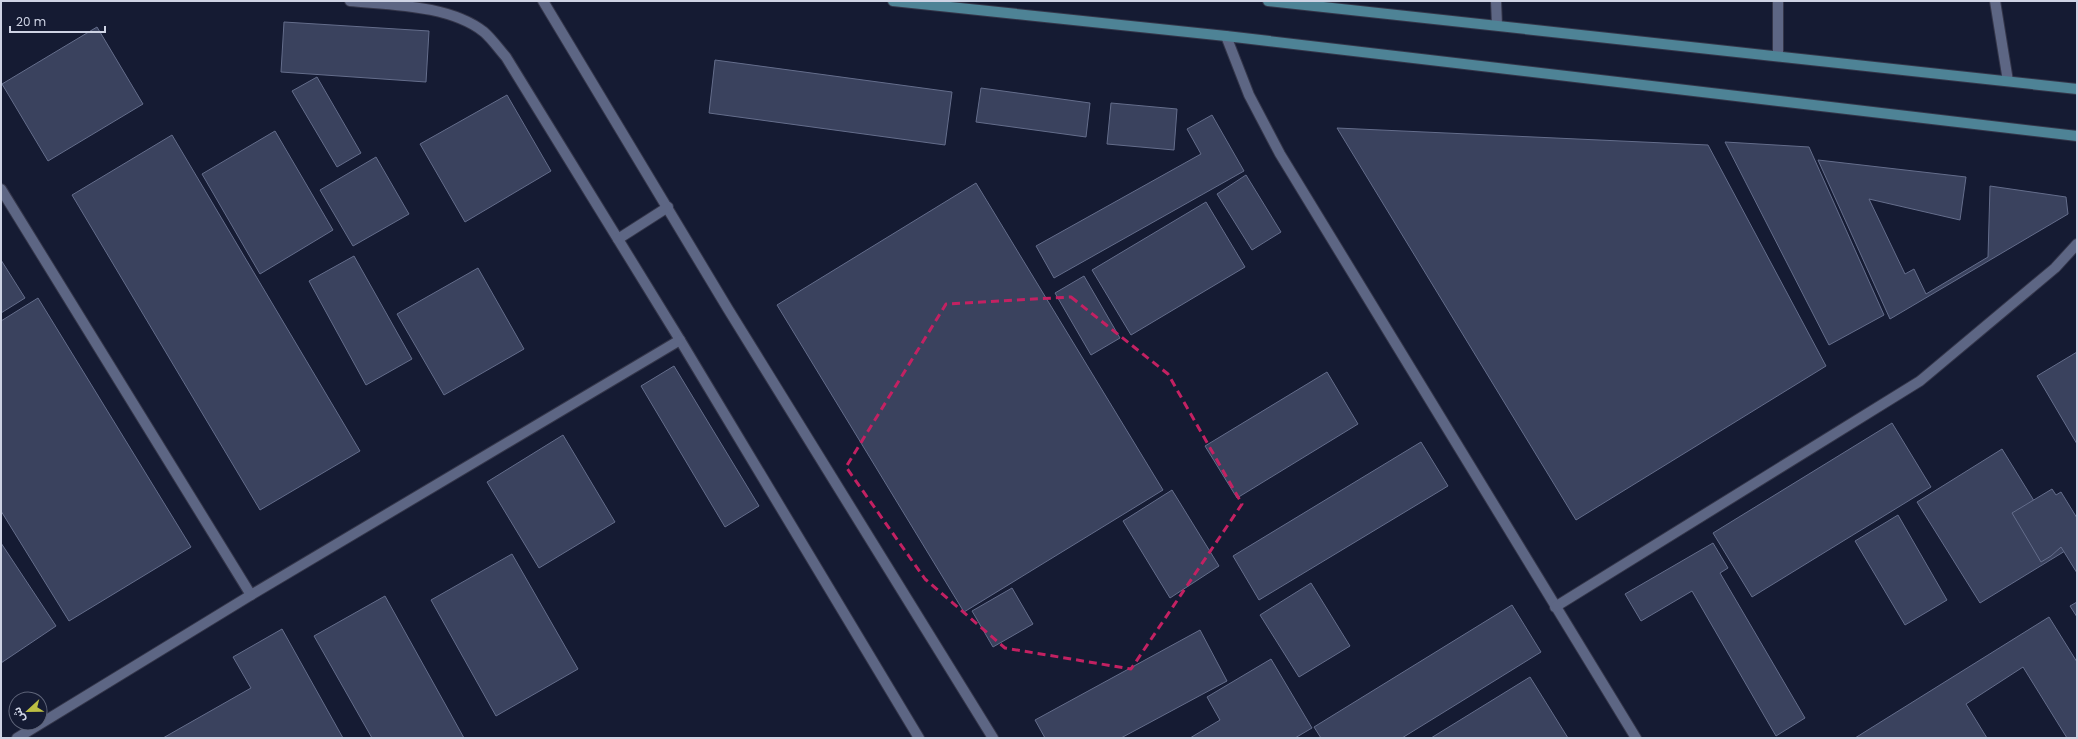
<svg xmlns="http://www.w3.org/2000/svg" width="2078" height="739" font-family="Poppins,'Noto Sans Arabic',sans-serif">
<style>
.building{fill:#3a425e;stroke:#646d8b}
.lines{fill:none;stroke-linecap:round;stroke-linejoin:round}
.minor-casing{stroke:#34364a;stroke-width:12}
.secondary-casing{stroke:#34364a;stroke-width:12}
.minor{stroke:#5d6684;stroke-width:10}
.secondary{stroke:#4e8396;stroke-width:10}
.marked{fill:none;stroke:#c32162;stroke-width:3;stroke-dasharray:8 5;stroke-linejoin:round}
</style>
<rect width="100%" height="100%" fill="#151b33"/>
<g class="building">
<polygon points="284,22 429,31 426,82 281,72"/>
<polygon points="97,27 143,104 48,161 2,84"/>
<polygon points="715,60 952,92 945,145 709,113"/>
<polygon points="317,77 361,153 337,167 292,91"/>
<polygon points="981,88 1090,103 1086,137 976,122"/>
<polygon points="507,95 551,171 465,222 420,144"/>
<polygon points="1111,103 1177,109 1174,150 1107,144"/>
<polygon points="1212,115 1244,171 1054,278 1036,246 1201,154 1187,129"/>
<polygon points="1337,128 1708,145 1826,366 1576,520"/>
<polygon points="275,131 333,230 260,274 202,174"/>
<polygon points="172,135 360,451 260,510 72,195"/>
<polygon points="1725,142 1809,147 1884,315 1829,345"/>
<polygon points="376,157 409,214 353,246 320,190"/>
<polygon points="1818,160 1966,177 1960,220 1869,199 1905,274 1914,269 1926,294 1988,257 1990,186 2066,197 2068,214 1890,319"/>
<polygon points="1246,175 1281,232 1252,250 1217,194"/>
<polygon points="976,183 1163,490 964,612 777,305"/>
<polygon points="1206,202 1245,267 1131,335 1092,270"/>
<polygon points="354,256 412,359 366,385 309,281"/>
<polygon points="1,260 25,298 1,313"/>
<polygon points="478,268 524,349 444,395 397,314"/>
<polygon points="1084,276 1120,338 1091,355 1055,293"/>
<polygon points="38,298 191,547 69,621 1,511 1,321"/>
<polygon points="2077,352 2077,444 2037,376"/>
<polygon points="674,366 759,506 725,527 641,386"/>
<polygon points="1327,372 1358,424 1237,498 1205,446"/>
<polygon points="1892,423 1931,487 1752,597 1713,533"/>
<polygon points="563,435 615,522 539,568 487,482"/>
<polygon points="1421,442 1448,486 1259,600 1233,556"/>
<polygon points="2002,449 2065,551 1980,603 1917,502"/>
<polygon points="2052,489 2056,495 2061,492 2077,518 2077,573 2061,547 2051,556 2041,562 2012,513"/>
<polygon points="1172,490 1219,566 1170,598 1123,521"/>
<polygon points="1898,515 1947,600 1905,625 1855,541"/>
<polygon points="1,543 56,626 1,663"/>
<polygon points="1713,543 1728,568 1720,573 1805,718 1776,736 1692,591 1641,621 1625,594"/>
<polygon points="512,554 578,669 496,716 431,600"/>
<polygon points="1311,583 1350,646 1299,677 1260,615"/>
<polygon points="1012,588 1033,624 993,647 972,611"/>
<polygon points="385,596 464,738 372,738 314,636"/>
<polygon points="2077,602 2077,617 2070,606"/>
<polygon points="1512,605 1541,652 1402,738 1321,738 1314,727"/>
<polygon points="2049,617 2077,662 2077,738 2067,738 2023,667 1966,704 1987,738 1855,738"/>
<polygon points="282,629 343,738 163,738 251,688 233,657"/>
<polygon points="1200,630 1227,681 1121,738 1045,738 1035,720"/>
<polygon points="1271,659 1312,728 1295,738 1190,738 1220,720 1207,697"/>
<polygon points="1530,677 1568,738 1431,738"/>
</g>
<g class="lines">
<g class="minor-casing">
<g id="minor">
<path d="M350 1C391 5 450 5 484 32 492 39 499 49 506 57L680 340 919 738"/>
<polyline points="543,1 728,309 993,738"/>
<polyline points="1496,1 1497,25"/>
<polyline points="1778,1 1778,56"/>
<polyline points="1995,1 2008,81"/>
<polyline points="1226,36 1249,95 1280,154 1636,738"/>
<polyline points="1,189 251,595"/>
<polyline points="618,239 668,207"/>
<polyline points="1555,607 1920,381 2055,268 2077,244"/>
<polyline points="17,738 251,595 680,340"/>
</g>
</g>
<g class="secondary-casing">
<g id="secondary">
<polyline points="893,1 1226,36 2077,136"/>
<polyline points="1268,1 2077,89"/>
</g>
</g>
<use href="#minor" class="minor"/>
<use href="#secondary" class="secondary"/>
</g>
<path class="marked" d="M1071 297 1168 374 1242 504 1131 669 1005 648 925 579 846 467 946 304Z"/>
<rect width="2078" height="739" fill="none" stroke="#ced3e4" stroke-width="4"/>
<g transform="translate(28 711) rotate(248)"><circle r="19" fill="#151b33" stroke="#5f657a"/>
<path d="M0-3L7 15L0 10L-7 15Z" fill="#bdbf43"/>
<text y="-6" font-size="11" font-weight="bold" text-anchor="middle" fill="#ced3e4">ش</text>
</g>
<path d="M10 26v6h95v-6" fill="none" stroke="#ced3e4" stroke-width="2"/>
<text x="16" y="26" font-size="12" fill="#ced3e4" stroke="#151b33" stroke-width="3" paint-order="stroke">20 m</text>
</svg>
